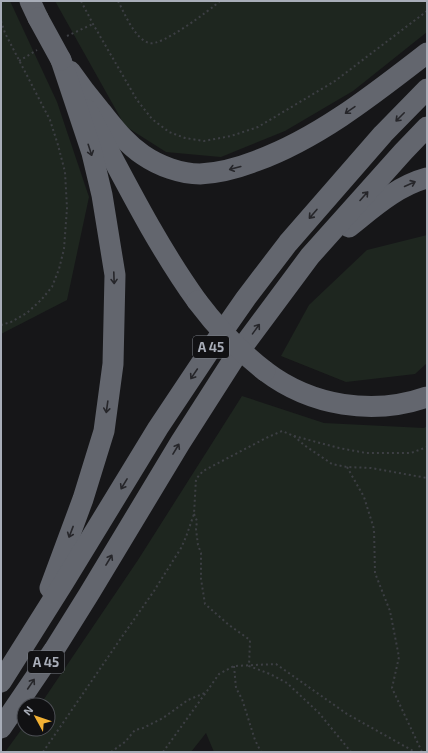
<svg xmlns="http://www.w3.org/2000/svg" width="428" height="753" font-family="'Exo 2',sans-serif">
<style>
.green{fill:#1e261f}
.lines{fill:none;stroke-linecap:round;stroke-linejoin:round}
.path{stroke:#3d3f44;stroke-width:2;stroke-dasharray:2 3;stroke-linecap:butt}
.motorway{stroke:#63666e;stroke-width:21}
.motorway-bridge{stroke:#63666e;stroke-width:21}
.oneway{stroke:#26262a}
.labels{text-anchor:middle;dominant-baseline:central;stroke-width:4;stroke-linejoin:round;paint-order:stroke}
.shield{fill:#111113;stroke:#7b7e86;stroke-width:1}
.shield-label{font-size:13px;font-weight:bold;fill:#a8adb8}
</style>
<rect width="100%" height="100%" fill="#161618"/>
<g class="green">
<polygon points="1,1 10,1 57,102 89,197 67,300 1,334"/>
<polygon points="55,1 427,1 427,32 353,91 285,131 221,157 166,152 125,126"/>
<polygon points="427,235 427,363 415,374 346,382 281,356 309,305 367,250"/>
<polygon points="242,396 324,423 424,428 427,426 427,752 214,752 206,733 191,752 5,752 24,726 24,729 48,729 48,705 40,705 138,560"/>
</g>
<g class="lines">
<g class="path">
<polyline points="81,1 93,24 137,100 152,119 169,132 185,138 204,141 231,136 258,127 335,81 427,11"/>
<path d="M118 1C125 14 134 38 149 43 161 47 210 10 220 1"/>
<polyline points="1,21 5,33 50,120 58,145 65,172 67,208 64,249 59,269 52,287 41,300 27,313 11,322 1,325"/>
<polyline points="67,36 93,24"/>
<polyline points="19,61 37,50"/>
<polyline points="294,436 304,445 332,464 347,467 371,468 427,478"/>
<polyline points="347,467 364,497 374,529 375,573 390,611 399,657 392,688 422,752"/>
<polyline points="194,514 197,521 196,529 198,545 201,553 201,579 205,604 229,625 250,640 249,666 270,674 287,683 319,713 351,752"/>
<polyline points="234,666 236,688 242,699 255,740 261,752"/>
<polyline points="43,752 119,641 154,591 181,548 186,537 194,514 196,479 203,471 266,438 282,431 294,436 339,448 366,453 411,453 427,447"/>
<polyline points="111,752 125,742 135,730 143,728 163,718 188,700 207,692"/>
<polyline points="163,752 207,691 219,674 234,666 276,664 347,714 415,752"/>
</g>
<g class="motorway">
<polyline points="30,1 38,18"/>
<path d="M70 71C79 84 89 97 99 109 113 126 125 143 143 155 159 166 181 174 200 174 219 173 238 168 256 161 319 138 374 94 427 53"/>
<path d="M87 110C122 175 154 241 197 301"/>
<path d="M349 227C373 208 397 186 427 178"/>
<path d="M265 371C311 406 373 416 427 397"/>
<polyline points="50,588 83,499 104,431 113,364 115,275 102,195 92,153 61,60"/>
<polyline points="1,682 64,582 158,428 216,341 246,298 288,243 383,134 427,89"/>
<polyline points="1,728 54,650 89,594 180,443 235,357 310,256 403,152 427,127"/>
</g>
<g class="motorway-bridge">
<polyline points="38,18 61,60"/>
<path d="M197 301C218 329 238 350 265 371"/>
</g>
</g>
<defs><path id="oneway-shaft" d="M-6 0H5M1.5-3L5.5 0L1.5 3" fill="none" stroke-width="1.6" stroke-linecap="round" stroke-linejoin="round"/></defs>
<g class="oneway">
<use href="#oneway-shaft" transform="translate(350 110) rotate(145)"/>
<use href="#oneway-shaft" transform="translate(400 117) rotate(135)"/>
<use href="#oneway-shaft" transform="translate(90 150) rotate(72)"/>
<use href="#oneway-shaft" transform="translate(235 168) rotate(165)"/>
<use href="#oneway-shaft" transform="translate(410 184) rotate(-24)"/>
<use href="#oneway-shaft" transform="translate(364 196) rotate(-48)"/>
<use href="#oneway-shaft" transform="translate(313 214) rotate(131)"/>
<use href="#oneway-shaft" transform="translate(114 278) rotate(88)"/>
<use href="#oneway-shaft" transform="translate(256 329) rotate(-54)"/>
<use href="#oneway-shaft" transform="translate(194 374) rotate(124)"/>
<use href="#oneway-shaft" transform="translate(107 407) rotate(98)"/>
<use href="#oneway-shaft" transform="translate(176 449) rotate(-59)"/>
<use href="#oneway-shaft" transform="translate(124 484) rotate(121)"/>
<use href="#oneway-shaft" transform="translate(71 532) rotate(111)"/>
<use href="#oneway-shaft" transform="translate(109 560) rotate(-59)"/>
<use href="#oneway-shaft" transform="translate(31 684) rotate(-56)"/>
</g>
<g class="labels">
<g class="shield">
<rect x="193" y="336" width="36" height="22" rx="3"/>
<rect x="28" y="651" width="36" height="22" rx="3"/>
</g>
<g class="shield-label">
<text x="211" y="347">A 45</text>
<text x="46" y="662">A 45</text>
</g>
</g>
<rect width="428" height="753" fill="none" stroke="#a8adb8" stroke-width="4"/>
<g transform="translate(36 717) rotate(310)"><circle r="19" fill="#111113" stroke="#4d4f55"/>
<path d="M0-3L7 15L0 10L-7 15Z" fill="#f2b134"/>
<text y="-6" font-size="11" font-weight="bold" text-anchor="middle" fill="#a8adb8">N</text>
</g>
</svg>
